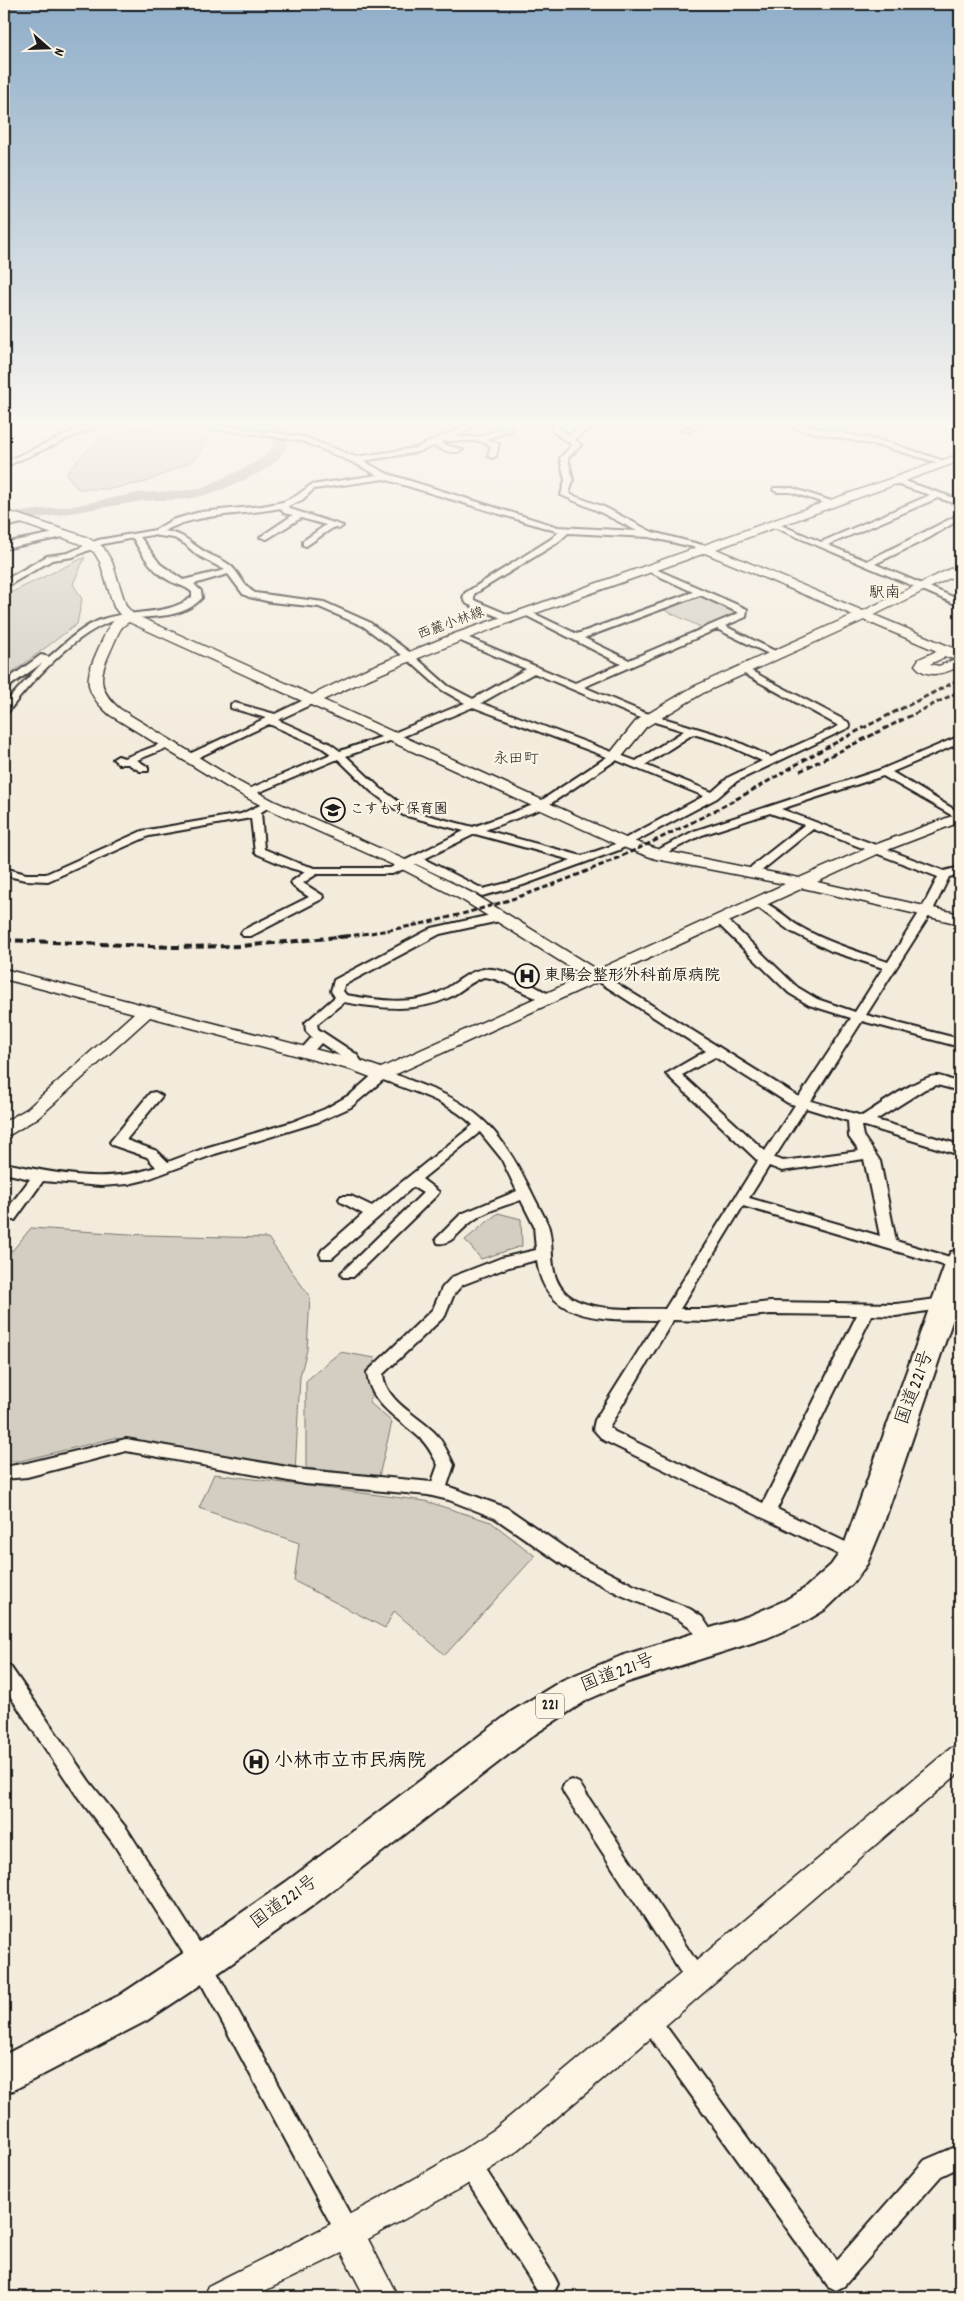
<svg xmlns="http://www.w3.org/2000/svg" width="964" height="2301" font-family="Dekko,'Klee One',sans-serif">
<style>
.green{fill:#d3cec1;stroke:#78756e}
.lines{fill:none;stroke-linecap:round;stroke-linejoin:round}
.river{fill:#aaa59b;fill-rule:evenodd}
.street-casing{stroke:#1c1c1c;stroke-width:4}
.secondary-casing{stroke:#1c1c1c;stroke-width:3}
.highway-casing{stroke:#1c1c1c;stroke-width:4}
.street{fill:#fcf5e5;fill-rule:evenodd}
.secondary{fill:#fcf5e5;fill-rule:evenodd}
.highway{fill:#fcf5e5;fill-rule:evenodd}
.rail-far1{stroke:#1c1c1c;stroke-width:3;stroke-dasharray:5.5 3;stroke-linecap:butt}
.rail{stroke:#1c1c1c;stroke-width:4;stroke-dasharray:8 4;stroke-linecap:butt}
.labels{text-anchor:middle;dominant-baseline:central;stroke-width:4.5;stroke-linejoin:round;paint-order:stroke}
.far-street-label{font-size:14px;fill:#1c1c1c;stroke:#fcf5e5}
.far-poi-label{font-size:14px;font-weight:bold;fill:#1c1c1c;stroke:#fcf5e5;text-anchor:start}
.far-neighbourhood-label{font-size:15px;fill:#1c1c1c;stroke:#fcf5e5}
.shield{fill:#fcf5e5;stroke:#5f5d58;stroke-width:1}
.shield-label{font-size:15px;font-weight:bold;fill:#1c1c1c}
.far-quarter-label{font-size:16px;fill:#1c1c1c;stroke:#fcf5e5}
.poi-label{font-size:16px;font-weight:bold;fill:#1c1c1c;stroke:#fcf5e5;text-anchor:start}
.near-street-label{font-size:19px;fill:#1c1c1c;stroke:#fcf5e5}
.near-poi-label{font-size:19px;font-weight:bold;fill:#1c1c1c;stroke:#fcf5e5;text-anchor:start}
</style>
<rect width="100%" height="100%" fill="#f3ecdd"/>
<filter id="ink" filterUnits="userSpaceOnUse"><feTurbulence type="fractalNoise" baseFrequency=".02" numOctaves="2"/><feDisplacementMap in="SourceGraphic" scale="10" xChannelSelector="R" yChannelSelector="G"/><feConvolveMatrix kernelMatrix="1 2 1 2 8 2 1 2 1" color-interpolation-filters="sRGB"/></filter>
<g filter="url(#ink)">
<g class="green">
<path d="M163 426 189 432 204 441 199 455 190 462 146 482 110 489H78L66 474C99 434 113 430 163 426Z"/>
<polygon points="85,557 73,584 82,599 77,624 4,679 4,596"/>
<polygon points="698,595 701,595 741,613 705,629 662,609"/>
<polygon points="498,1213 521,1219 522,1246 481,1259 465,1240"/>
<polygon points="31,1228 146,1235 268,1238 310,1297 307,1350 300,1376 295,1473 114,1438 20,1461 4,1461 4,1249 12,1251"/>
<polygon points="340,1352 375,1358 370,1403 392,1422 379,1476 306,1468 306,1381"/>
<polygon points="214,1474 425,1501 491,1522 535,1556 445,1655 394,1611 385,1628 294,1581 299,1543 199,1508"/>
</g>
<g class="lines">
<path class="river" d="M268 421H282L289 438C286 447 283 454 276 461 261 475 213 495 193 498 174 501 154 499 136 502 92 509 48 518 4 522V514L78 505 138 493 192 490 204 487 245 468 265 456 272 447 275 438Z"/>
<g class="street-casing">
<g id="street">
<polygon points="97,421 108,421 4,467 4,462"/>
<path d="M172 421H193L304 437 356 457 416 448 476 421H486L454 437H479L509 426H512V430L487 439 499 444 496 456 492 458 488 456 491 445 479 441H445L440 443 463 450C454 455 443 450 434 446L418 452 363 461 388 474 558 527 637 531 598 511 561 495 565 480 560 458 572 445 552 431 553 421H561L559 428 569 435 587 423H593V427L574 439 581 445 568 458 573 480 569 494 604 507 652 532 710 547V551L649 537 568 533 557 543 474 594V600L514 617 516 619 511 622 467 604 463 598 465 593 551 539 559 532 384 479 314 489 302 500 288 506 290 509 343 526 339 529 334 527 306 546 303 545V541L326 525 301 518 267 539 260 537 293 515 284 513 280 508C241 516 200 512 164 531 187 535 187 541 205 552 213 557 225 560 232 567 240 575 244 587 255 593L324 602 369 622 412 654 448 686 473 699 526 669 456 639V635H462L575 683 621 664 521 613 529 611 577 634 693 592 646 570 653 568 747 609 746 617 725 626 781 654 776 657 773 656 717 629 584 687 643 712 729 738 771 757 839 726 739 671V667L742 666 848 722 850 727 737 781 717 798 619 850 523 885 482 896 416 864 392 874H317L303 883 322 895 324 897 322 899 251 936H243L241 933 243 930 309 897 294 887 291 882 305 872 290 868 255 853 251 818 149 836 48 881 25 880 4 875V868L26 874H46L142 831 241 814 269 801 274 804 261 812 264 849 298 863 315 868H390L464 831 403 815 372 792 338 759 252 795H244V791L331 754 321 747 269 724 193 760H185V756L266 718 231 708V704L235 703 275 714 306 699H314V703L278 720 329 743 340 751 396 732 465 703 442 690 406 658 363 626 319 607 271 602 249 597 243 594 228 574 194 584 201 591 202 598C177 625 137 612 107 623 71 638 31 682 8 712L4 713V704L42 663 7 688 4 689V682L41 655 49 657C65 643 82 626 103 619 133 609 165 617 192 597V592C185 586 178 585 170 581 153 572 142 555 133 538L103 544 73 557 52 560 11 584H5V580L47 556 68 553 98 540 155 530 172 520 200 512 262 506 283 502 296 496 311 485 377 475 352 462 302 441 176 423ZM152 535 174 538 185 544 197 555 225 570 183 580 160 564 140 537ZM700 595 739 613 629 660 584 638ZM534 673 635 716 684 731 636 761 481 703ZM473 707 607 757 536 804 473 827 411 811 380 788 346 756 404 736ZM693 734 721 742 762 761 729 777 712 792 645 765ZM616 760 704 796 611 846 582 856 485 830 544 808ZM475 834 571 860 515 881 483 889 424 859Z"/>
<polygon points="701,421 712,421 688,432 681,430"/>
<polygon points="775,421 786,421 890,443 950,463 946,465 885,447 793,428"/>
<polygon points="837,421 848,421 852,424 841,428 837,426 841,424"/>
<polygon points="893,479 899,479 960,500 960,505 938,498 828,545 867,561 960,514 960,519 929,538 875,564 960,600 960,606 769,525 776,523 821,542 930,495 893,483"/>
<polygon points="774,488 792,488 837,503 833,506 791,492 777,492 773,490"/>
<polygon points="24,517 28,520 27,522 4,527 4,523"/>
<polygon points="65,531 68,532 68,536 4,549 4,543"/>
<path d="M960 736V743L892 772 960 813V820L883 776 781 809 944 871 960 867V874L949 877 933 910 866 1015 960 1039V1047L862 1021 811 1101 862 1116C877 1107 922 1074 938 1076 945 1077 953 1081 960 1083V1091L937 1085 925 1089 876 1120 960 1145V1155L865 1126H861L863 1136 880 1161 896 1241 960 1260V1270L743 1206 680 1309H706L770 1302 896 1304 945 1298 950 1299 953 1303 950 1307 945 1308 896 1316 872 1315 777 1509 862 1550 865 1555 862 1560 856 1562 850 1560 603 1440 593 1429 595 1420 658 1320C609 1319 544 1325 537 1260L509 1267 462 1285 454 1294 445 1316 383 1374C385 1401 416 1414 434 1432 443 1441 448 1453 454 1465L447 1486 507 1508 578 1557 633 1585 690 1609 702 1617 719 1642 716 1647 710 1650 704 1647 690 1627 678 1619 621 1595 566 1567 495 1518 449 1500 428 1495 305 1484 126 1451 27 1477 4 1479V1467L27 1463 126 1439 305 1470 432 1482 438 1465C433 1456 429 1447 421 1439 400 1419 369 1404 367 1372L433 1309 442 1288 452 1277 501 1258 536 1250 534 1226 521 1200C505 1206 484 1211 470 1223 460 1230 451 1246 438 1243L436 1239 461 1214 517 1191 501 1158 480 1132 422 1179 439 1192 437 1195 353 1277H343L341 1273 423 1193 413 1187 332 1258H322L320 1254 322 1250 363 1214 341 1202 339 1199 341 1196H351L372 1206 473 1125C450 1102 412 1091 383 1080L351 1107 318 1122 215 1154 145 1180 128 1184 101 1186 43 1181 15 1220H5V1212L30 1179 4 1173V1163C55 1173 105 1185 156 1167L147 1157 112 1145 110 1142 150 1093 155 1092 162 1096 126 1140 157 1151 168 1162 205 1148 292 1122 325 1109 351 1094 376 1072C388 1069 415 1083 427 1087 483 1108 505 1139 531 1191 536 1202 543 1213 548 1225 555 1246 547 1271 563 1290 582 1314 637 1308 665 1309L758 1161 666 1074 706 1051 590 976 592 973H600L799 1097 851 1018 809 1005 789 993 714 920 720 916 724 917 797 987 817 999 855 1012 883 968 831 951 790 931 752 903 754 901C765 898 787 918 797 925 825 942 857 951 888 962L921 910 938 877 813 829 755 876H747L745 874 752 866 804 825 770 813 702 835 660 856 656 857 650 854 694 831 880 770ZM715 1057 788 1103 795 1105 765 1151 682 1075ZM806 1108 848 1121 849 1137 859 1151 783 1161 774 1158ZM864 1159 880 1236 749 1198 769 1166 782 1171ZM770 1314 857 1315 763 1503 615 1432 609 1427 673 1320 706 1321Z"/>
<polygon points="168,741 172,742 172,746 137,760 148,767 148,771 140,771 128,764 119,764 113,759 118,756 124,758"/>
<path d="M500 913 504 914 506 917 504 920 440 934 344 985 343 991 346 995C375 1000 413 1006 440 992 455 985 467 971 484 969 507 967 532 986 551 995L553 998 551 1001C537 1004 505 978 484 977 471 981 461 992 448 998 416 1013 377 1008 344 1002L317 1024 318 1029 356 1054 365 1066 363 1069H353L346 1060 321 1043 309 1056H299L298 1053 312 1037 306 1031 305 1023 335 997 331 991 334 980 432 928Z"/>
<polygon points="4,1664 10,1666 89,1781 127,1829 208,1956 356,2225 359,2233 356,2241 348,2244 340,2241 194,1970 113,1843 75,1793 4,1687"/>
<polygon points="572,1780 579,1783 704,1973 707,1980 704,1987 697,1990 690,1987 565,1795 562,1789 565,1783"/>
<polygon points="650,2010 657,2014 837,2260 925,2160 960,2145 960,2167 941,2176 844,2286 836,2290 828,2286 643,2028 639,2021 643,2014"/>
<polygon points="469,2153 477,2156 554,2276 558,2284 554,2292 546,2296 538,2292 461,2172 458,2164 461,2156"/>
</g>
</g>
<g class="secondary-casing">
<g id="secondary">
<path d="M960 454V461L716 549 863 611 960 564V573L874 615 960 651V666C946 673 927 680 915 665L919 659 937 651 864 620 703 693 646 727 620 759H610L608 756 636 721 693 687 853 615 705 553C577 599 446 641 323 700L630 840 660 850 799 878 872 846 960 813V822L882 852 817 882 960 914V924L803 888 381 1081 352 1070 150 1017 39 1117 11 1134 4 1136V1122L27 1109 134 1013 4 979V969L364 1062 381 1068 584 976 464 901 400 868 264 807 229 788 110 715C80 689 86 676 101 643 107 631 109 622 121 616L114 607 100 562 94 552 78 543 4 517V510L86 537 103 547 112 562 126 606 133 614 312 695 364 670 454 634ZM129 622 620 846 656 859 785 884 597 970 476 895 410 862 274 801 239 782 120 709C93 686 101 672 114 643 118 634 120 626 129 622ZM945 657 955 659 939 666 930 664Z"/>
<path d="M960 1744V1772L638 2049 517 2151 463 2187 368 2239 398 2297H365L342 2253 252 2297H203L208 2286C306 2237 404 2190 495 2129L951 1748Z"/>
</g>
</g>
<g class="highway-casing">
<polygon id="highway" points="960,1250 960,1298 883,1525 867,1564 853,1583 826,1609 806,1621 767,1638 628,1682 587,1700 535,1734 312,1906 214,1976 146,2021 4,2095 4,2055 120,1995 188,1950 286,1882 511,1712 563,1680 621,1656 749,1616 784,1601 804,1589 831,1565 843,1548 947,1259 951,1252"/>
</g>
<use href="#street" class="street"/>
<use href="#secondary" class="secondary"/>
<use href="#highway" class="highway"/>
<g class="rail-far1">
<polyline points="800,771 960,691"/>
<path d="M337 937C481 923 615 865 740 797 774 779 805 758 839 741 879 719 920 700 960 679"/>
</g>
<polyline class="rail" points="4,940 171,947 242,946 350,936"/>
</g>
</g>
<linearGradient id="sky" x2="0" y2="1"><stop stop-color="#8faec9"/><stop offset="0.57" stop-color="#faf6f0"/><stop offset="1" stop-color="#faf6f0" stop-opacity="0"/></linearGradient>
<rect width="964" height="743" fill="url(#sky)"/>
<defs>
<g id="school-ring" transform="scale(1.25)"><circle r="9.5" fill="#fcf5e5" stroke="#1c1c1c" stroke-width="1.5"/><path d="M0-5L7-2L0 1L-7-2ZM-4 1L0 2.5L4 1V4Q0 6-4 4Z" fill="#1c1c1c"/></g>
<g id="hospital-ring" transform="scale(1.25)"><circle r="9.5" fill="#fcf5e5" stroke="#1c1c1c" stroke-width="1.5"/><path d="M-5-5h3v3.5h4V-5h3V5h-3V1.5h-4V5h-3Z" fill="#1c1c1c"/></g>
</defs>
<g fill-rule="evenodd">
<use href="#school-ring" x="333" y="810"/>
<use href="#hospital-ring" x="527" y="976"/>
<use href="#hospital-ring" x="256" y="1762"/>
</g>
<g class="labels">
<g class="far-street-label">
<text transform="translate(451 624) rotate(-20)">西麓小林線</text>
</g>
<g class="far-poi-label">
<text x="350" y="810">こすもす保育園</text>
</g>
<g class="far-neighbourhood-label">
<text x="516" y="760">永田町</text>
</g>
<rect class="shield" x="536" y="1693.5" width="28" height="25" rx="4"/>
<g class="shield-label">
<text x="550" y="1706">221</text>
</g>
<g class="far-quarter-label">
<text x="885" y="593">駅南</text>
</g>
<g class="poi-label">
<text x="544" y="976">東陽会整形外科前原病院</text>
</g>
<g class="near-street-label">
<text transform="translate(916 1388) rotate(-70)">国道221号</text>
<text transform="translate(618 1674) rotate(-21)">国道221号</text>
<text transform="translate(285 1903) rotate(-36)">国道221号</text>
</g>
<g class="near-poi-label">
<text x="274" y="1762">小林市立市民病院</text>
</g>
</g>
<rect width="964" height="2301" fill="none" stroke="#fcf5e5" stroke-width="20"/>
<rect x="10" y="10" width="944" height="2281" fill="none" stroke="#1c1c1c" stroke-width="2" filter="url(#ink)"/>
<g transform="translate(48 48) rotate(110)" stroke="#fcf5e5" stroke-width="4" paint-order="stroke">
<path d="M0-4L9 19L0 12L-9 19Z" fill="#1c1c1c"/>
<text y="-8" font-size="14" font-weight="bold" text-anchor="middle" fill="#1c1c1c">N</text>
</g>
</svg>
